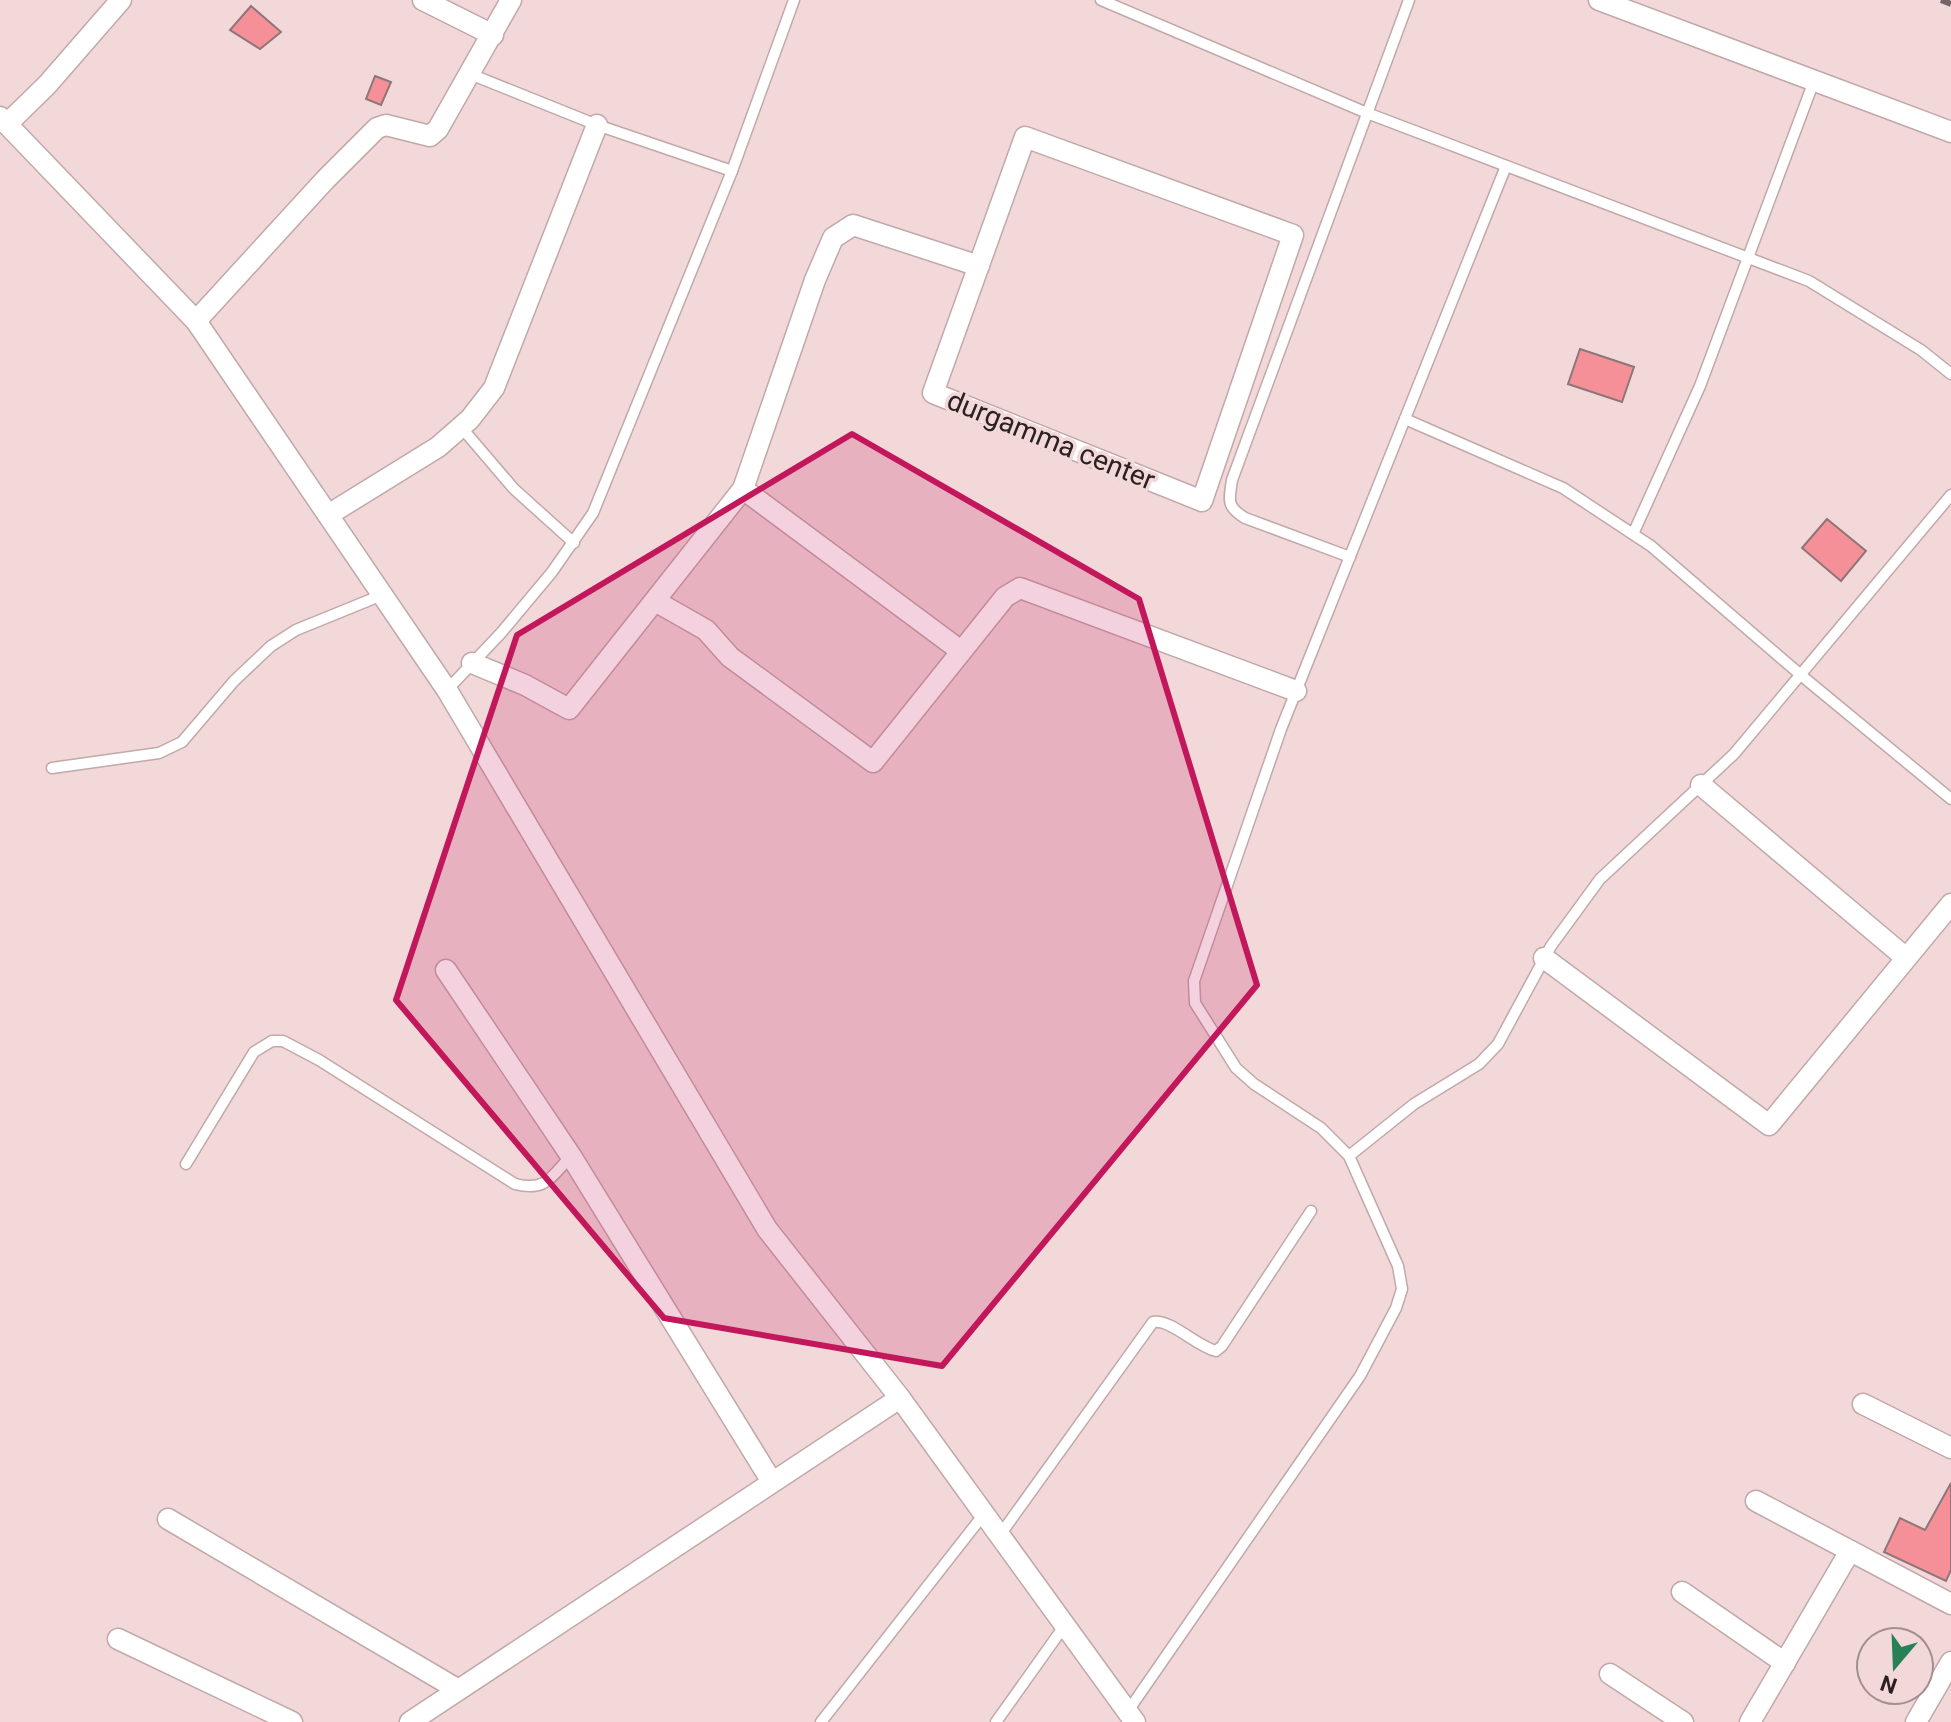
<svg xmlns="http://www.w3.org/2000/svg" width="1951" height="1722" font-family="Roboto,sans-serif">
<style>
.building{fill:#f59099;stroke:#8e7678;stroke-width:2}
.lines{fill:none;stroke-linecap:round;stroke-linejoin:round}
.service-casing{stroke:#c1a8a9;stroke-width:13}
.minor-casing{stroke:#c1a8a9;stroke-width:23}
.service{stroke:#fff;stroke-width:10}
.minor{stroke:#fff;stroke-width:20}
.rail{stroke:#756566;stroke-width:6;stroke-dasharray:16 8;stroke-linecap:butt}
.marked{fill:#c2185b;fill-opacity:0.2;stroke:#c2185b;stroke-width:6;stroke-linejoin:round}
.labels{text-anchor:middle;dominant-baseline:central;stroke-width:7;stroke-linejoin:round;paint-order:stroke}
.street-label{font-size:28px;fill:#2b2122;stroke:#f2d8d9}
</style>
<rect width="100%" height="100%" fill="#f2d8d9"/>
<g class="building">
<polygon points="251,6 281,32 260,49 230,30"/>
<polygon points="375,76 391,82 381,105 366,99"/>
<polygon points="1580,349 1634,367 1622,402 1568,384"/>
<polygon points="1827,519 1866,551 1841,581 1802,548"/>
<polygon points="1951,1483 1951,1570 1946,1581 1884,1552 1900,1518 1925,1530"/>
</g>
<g class="lines">
<g class="service-casing">
<g id="service">
<polyline points="1101,0 1367,113 1809,281 1921,350 1951,374"/>
<polyline points="470,74 597,125 732,171 794,0"/>
<polyline points="1405,419 1563,488 1651,546 1802,676 1951,799"/>
<polyline points="461,427 514,489 574,543"/>
<polyline points="1633,534 1700,386 1814,81"/>
<path d="M1350 557 1245 518C1226 506 1229 501 1232 480L1409 0"/>
<polyline points="447,690 501,633 552,572 593,513 732,171"/>
<polyline points="52,768 159,753 182,742 234,681 271,646 296,630 382,595"/>
<polyline points="1349,1156 1414,1104 1479,1064 1498,1044 1551,946 1600,879 1734,754 1951,495"/>
<path d="M186 1164 254 1052 272 1041H283L319 1060 515 1184C546 1192 551 1177 571 1156"/>
<path d="M1000 1535 1153 1322C1171 1319 1196 1346 1216 1351L1222 1346 1311 1211"/>
<polyline points="1128,1711 1360,1376 1396,1308 1402,1289 1398,1266 1349,1156 1321,1128 1254,1084 1236,1068 1195,1003 1194,981 1281,729 1506,166"/>
<polyline points="821,1722 984,1514"/>
<polyline points="996,1722 1065,1625"/>
</g>
</g>
<g class="minor-casing">
<g id="minor">
<polyline points="423,0 493,35"/>
<polyline points="1599,0 1951,132"/>
<polyline points="0,117 196,321 447,690 767,1229 900,1398 1135,1722"/>
<polyline points="7,124 47,85 121,0"/>
<polygon points="1025,137 1293,235 1202,501 933,393"/>
<polyline points="196,321 325,180 377,128 386,125 430,136 438,129 511,0"/>
<polyline points="743,489 961,651"/>
<polyline points="328,515 438,447 470,419 494,388 597,125"/>
<polyline points="655,601 706,630 730,657 873,762 1005,597 1020,588 1296,691"/>
<polyline points="472,663 525,685 569,709 743,489 815,280 833,238 853,225 979,266"/>
<polyline points="1701,785 1906,958"/>
<polyline points="1544,958 1769,1125 1951,904"/>
<polyline points="446,970 571,1156 772,1482"/>
<polyline points="1863,1404 1951,1448"/>
<polyline points="1756,1501 1951,1604"/>
<polyline points="168,1519 457,1689"/>
<polyline points="1682,1592 1785,1663"/>
<polyline points="118,1639 292,1722"/>
<polyline points="1610,1674 1683,1722"/>
<polyline points="410,1722 900,1398"/>
<polyline points="1750,1722 1850,1551"/>
<polyline points="1916,1722 1951,1662"/>
</g>
</g>
<use href="#service" class="service"/>
<use href="#minor" class="minor"/>
<polyline class="rail" points="1941,0 1951,4"/>
</g>
<path class="marked" d="M852 434 1139 599 1257 985 942 1366 664 1318 396 1000 517 635Z"/>
<g class="labels">
<g class="street-label">
<text transform="translate(1051 440) rotate(22)">durgamma center</text>
</g>
</g>
<g transform="translate(1895 1666) rotate(199)"><circle r="38" fill="#f2d8d9" stroke="#a28f90" stroke-width="2"/>
<path d="M0-6L14 30L0 20L-14 30Z" fill="#278156"/>
<text y="-12" font-size="22" font-weight="bold" text-anchor="middle" fill="#2b2122">N</text>
</g>
</svg>
